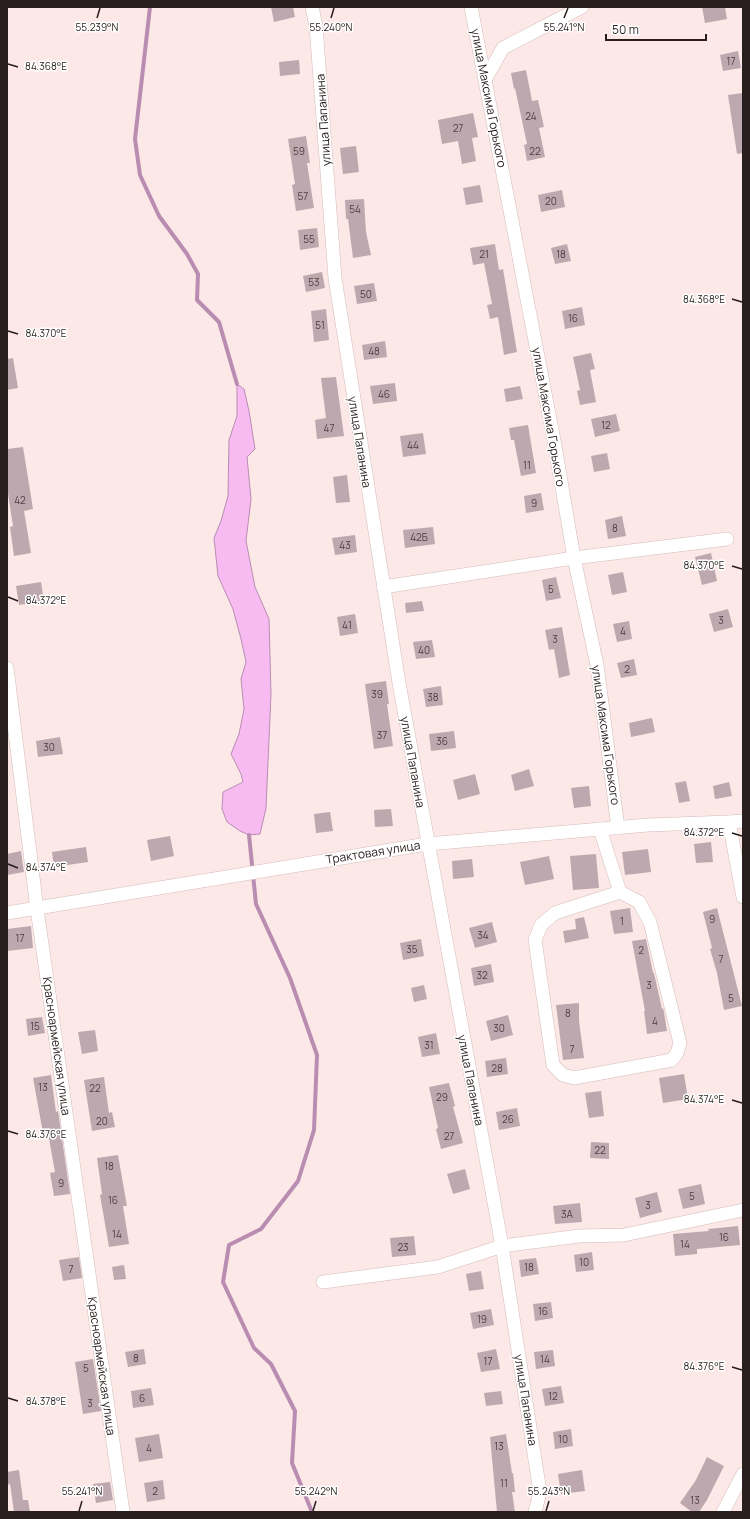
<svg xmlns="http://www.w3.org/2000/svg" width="750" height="1519" font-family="Manrope,sans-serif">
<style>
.water{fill:#f7bbf2;stroke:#b98cb2}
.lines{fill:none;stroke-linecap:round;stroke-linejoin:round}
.stream{stroke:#b98cb2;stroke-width:4}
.building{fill:#bea8af}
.minor-casing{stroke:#d4bcb9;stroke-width:14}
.minor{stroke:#fff;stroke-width:13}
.ticks{fill:none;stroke:#271e1d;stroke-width:1.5}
.labels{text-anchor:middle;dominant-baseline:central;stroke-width:3;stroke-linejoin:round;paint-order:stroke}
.number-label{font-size:10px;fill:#4d4042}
.street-label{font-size:12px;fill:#271e1d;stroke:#fff}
.ticks-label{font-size:10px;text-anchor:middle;fill:#271e1d;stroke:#fff;stroke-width:3;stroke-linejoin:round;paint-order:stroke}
</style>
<rect width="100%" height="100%" fill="#fce8e6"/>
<polygon class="water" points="237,384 244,389 249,411 255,449 247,457 251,499 246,541 255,587 269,619 271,694 266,808 260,834 249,835 240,831 227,822 222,809 223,792 243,782 241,774 231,754 239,734 244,709 241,679 246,662 241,639 233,609 218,576 214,538 221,521 228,496 229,440 237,416"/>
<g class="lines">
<g class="stream">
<polyline points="150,7 135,139 140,175 159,216 187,254 198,274 197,300 219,322 237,384"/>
<polyline points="249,835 256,904 290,978 317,1055 314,1130 298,1181 261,1229 229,1245 223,1282 254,1348 271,1364 295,1411 292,1463 312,1512"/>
</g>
</g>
<g class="building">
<polygon points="271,7 293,7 295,17 274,22"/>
<polygon points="702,7 725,7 727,19 705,23"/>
<polygon points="738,51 741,68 723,71 720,55"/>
<polygon points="299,60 300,74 280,76 279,62"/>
<polygon points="526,70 532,101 538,100 544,127 539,128 545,157 527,161 524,145 527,144 515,88 514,89 511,73"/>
<polygon points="743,93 743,153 737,154 728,95"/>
<polygon points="473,113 478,137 472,138 476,161 462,164 458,141 442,144 438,120"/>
<polygon points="306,136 310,163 307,163 314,208 296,211 292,185 295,184 288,139"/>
<polygon points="356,146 359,172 343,174 340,148"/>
<polygon points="480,185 483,202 466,205 463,188"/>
<polygon points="562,190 565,207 541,212 538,195"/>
<polygon points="364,199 366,232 371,255 353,258 348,219 346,219 345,200"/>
<polygon points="317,228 319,247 300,250 298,230"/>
<polygon points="495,244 499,270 503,269 517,352 504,355 498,317 490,319 487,305 492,304 484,263 473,265 470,248"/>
<polygon points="567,244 571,261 555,264 551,248"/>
<polygon points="322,272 325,288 306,292 303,276"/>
<polygon points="374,283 377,301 357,304 354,286"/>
<polygon points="582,307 585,325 565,329 562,311"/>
<polygon points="326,309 329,340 314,342 311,311"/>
<polygon points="385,341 387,357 364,360 362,345"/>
<polygon points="591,353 595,369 590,370 596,402 580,405 577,391 580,390 573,357"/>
<polygon points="13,358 18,388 7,390 7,359"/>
<polygon points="336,377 344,436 317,439 315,420 326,418 321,378"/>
<polygon points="395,383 397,401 373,404 370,386"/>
<polygon points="520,386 523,399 506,402 504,389"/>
<polygon points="616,414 620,431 595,437 591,419"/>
<polygon points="528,425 536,473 521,476 514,440 511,440 509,428"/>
<polygon points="423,433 426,454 403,457 400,436"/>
<polygon points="23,447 33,509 24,511 31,553 14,556 10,527 13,526 7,487 7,449"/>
<polygon points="607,453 610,469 594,472 591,456"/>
<polygon points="347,475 350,502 336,503 333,477"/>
<polygon points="541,493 544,510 526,513 524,496"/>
<polygon points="622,516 626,536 608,539 605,520"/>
<polygon points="433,527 435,544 405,548 403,530"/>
<polygon points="355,535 357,552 335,555 332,538"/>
<polygon points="711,553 717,581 702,585 695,557"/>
<polygon points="623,572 627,592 612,595 608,575"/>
<polygon points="556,577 561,598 546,601 542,580"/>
<polygon points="41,582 44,601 19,605 16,586"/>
<polygon points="422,601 424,611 406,613 405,603"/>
<polygon points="728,609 733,627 714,632 709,614"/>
<polygon points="355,614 358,633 340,636 337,617"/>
<polygon points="629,621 632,639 617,642 613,624"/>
<polygon points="562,627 570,675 559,678 554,649 549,650 545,630"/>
<polygon points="432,640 435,657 416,659 413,642"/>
<polygon points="634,659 637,675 621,678 617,663"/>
<polygon points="386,681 389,704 387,704 393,746 374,749 365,684"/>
<polygon points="441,686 443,705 426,707 423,689"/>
<polygon points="652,718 655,732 631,737 629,723"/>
<polygon points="454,731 456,748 431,751 429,734"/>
<polygon points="60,737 63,754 38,757 36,741"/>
<polygon points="529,769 534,786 515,791 511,775"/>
<polygon points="475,774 480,794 458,800 453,780"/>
<polygon points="686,781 690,801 679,803 675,783"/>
<polygon points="729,782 732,796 715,799 713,786"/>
<polygon points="589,786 591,806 574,808 571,788"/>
<polygon points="391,809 393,826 375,827 374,810"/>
<polygon points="330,812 333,831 316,833 314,814"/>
<polygon points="170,836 174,856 151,861 147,840"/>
<polygon points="711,842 713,862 696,863 694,844"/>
<polygon points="86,847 88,862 54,867 52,852"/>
<polygon points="648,849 651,872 625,875 622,852"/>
<polygon points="21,851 24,872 7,875 7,854"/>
<polygon points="596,854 599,888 573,890 570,856"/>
<polygon points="549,856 554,879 525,885 520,862"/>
<polygon points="472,859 474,877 453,879 452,861"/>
<polygon points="630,908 633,932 614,934 610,911"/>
<polygon points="717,908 742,1006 724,1010 717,973 710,949 712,948 703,912"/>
<polygon points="584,917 589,938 565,943 563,931 576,929 575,919"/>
<polygon points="492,922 497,942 475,948 469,928"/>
<polygon points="31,926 33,948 7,951 7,929"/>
<polygon points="421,939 424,956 403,960 400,943"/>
<polygon points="646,939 653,973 654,973 662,1009 663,1008 664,1012 667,1031 647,1034 644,1011 645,1011 632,941"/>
<polygon points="491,964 494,982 474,986 471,968"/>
<polygon points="424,985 427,999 414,1002 411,988"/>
<polygon points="579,1003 579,1021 584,1058 563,1060 556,1005"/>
<polygon points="508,1015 513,1035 491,1041 486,1021"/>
<polygon points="42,1017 45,1033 28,1036 26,1019"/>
<polygon points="95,1030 98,1051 82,1054 78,1032"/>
<polygon points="436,1033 440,1054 422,1057 418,1037"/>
<polygon points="506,1058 508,1074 487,1077 485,1061"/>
<polygon points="684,1074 688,1099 663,1103 659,1078"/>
<polygon points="51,1075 56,1112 58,1111 70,1194 54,1196 50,1173 55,1172 48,1133 43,1133 33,1078"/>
<polygon points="104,1077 109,1113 112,1112 115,1127 92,1131 84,1080"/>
<polygon points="449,1083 455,1106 453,1107 463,1143 441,1149 436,1129 438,1128 429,1087"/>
<polygon points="601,1091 604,1116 589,1118 585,1093"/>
<polygon points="517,1108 520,1126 499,1130 496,1112"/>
<polygon points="591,1142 609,1143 609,1159 590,1158"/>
<polygon points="118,1155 127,1206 123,1206 129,1244 109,1247 100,1195 102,1194 97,1158"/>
<polygon points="465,1169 470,1189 453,1194 447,1174"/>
<polygon points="701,1184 705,1204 683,1209 678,1189"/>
<polygon points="657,1192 662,1212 640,1218 635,1198"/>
<polygon points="580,1203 582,1222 555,1224 553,1206"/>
<polygon points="738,1226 740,1245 697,1249 697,1254 675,1256 673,1234 709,1231 708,1229"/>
<polygon points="414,1236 416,1255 392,1257 390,1238"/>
<polygon points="592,1252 594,1270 576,1272 574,1255"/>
<polygon points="79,1257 82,1278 63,1281 59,1260"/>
<polygon points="536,1258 539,1274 521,1277 519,1260"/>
<polygon points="124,1265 126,1279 114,1280 112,1267"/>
<polygon points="481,1271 484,1289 469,1291 466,1274"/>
<polygon points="551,1302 553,1318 535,1321 533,1304"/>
<polygon points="491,1309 494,1325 473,1329 470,1313"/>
<polygon points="144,1349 146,1364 128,1367 125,1352"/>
<polygon points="496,1349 500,1369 481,1372 477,1353"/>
<polygon points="553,1350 555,1366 536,1369 534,1352"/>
<polygon points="93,1359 101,1411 83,1414 75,1362"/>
<polygon points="561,1386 564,1403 545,1406 542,1389"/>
<polygon points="151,1388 154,1405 133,1408 131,1391"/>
<polygon points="501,1391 503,1404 486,1406 484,1393"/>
<polygon points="571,1429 573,1446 555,1449 553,1432"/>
<polygon points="159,1434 163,1458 139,1462 135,1438"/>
<polygon points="506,1434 512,1473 513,1473 515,1492 512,1492 515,1512 497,1512 490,1437"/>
<polygon points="707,1457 724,1466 707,1500 699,1512 692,1512 680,1503 696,1480"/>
<polygon points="19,1470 23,1500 28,1500 30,1512 14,1512 10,1484 7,1485 7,1472"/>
<polygon points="582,1470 585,1491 561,1494 558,1474"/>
<polygon points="163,1480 165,1499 147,1502 144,1483"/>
<polygon points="110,1482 113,1500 96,1503 93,1484"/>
</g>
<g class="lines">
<g class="minor-casing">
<g id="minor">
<polyline points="312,7 316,26 335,278 399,683 502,1246 540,1492 535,1512"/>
<polyline points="471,7 554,440 574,558 597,665 618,828"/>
<polyline points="486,78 503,48 582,7"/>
<polyline points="383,587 574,558 727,539"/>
<polyline points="7,668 37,909 123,1512"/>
<polyline points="729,822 743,897"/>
<polyline points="600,829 620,892"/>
<polygon points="620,892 639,902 650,922 680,1043 677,1053 672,1060 574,1078 563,1075 553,1065 535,940 541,925 555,913"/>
<polyline points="7,913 427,844 648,825 729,822 743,821"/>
<polyline points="323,1282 438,1267 502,1246 579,1236 624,1235 743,1210"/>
<polyline points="723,1512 743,1474"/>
</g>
</g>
<use href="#minor" class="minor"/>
</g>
<path class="ticks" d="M97 18 100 8M331 18 334 8M564 18 568 8M8 64 18 67M732 299 742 302M8 331 18 334M732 566 742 569M8 597 18 601M732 833 742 836M8 864 18 868M732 1100 742 1103M8 1131 18 1134M732 1367 742 1370M8 1398 18 1401M79 1511 82 1501M313 1511 316 1501M546 1511 549 1501"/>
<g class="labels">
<g class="number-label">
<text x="731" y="61">17</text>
<text x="531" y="116">24</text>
<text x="458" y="128">27</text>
<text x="299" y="151">59</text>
<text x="535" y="151">22</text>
<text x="303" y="196">57</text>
<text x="551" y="201">20</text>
<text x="355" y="209">54</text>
<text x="309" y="239">55</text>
<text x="484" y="254">21</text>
<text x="561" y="254">18</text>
<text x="314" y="282">53</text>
<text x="366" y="294">50</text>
<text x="573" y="318">16</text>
<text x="320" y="325">51</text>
<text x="374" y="351">48</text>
<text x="384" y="394">46</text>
<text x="606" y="425">12</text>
<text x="329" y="428">47</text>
<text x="413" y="445">44</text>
<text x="527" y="465">11</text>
<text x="20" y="500">42</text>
<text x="534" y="503">9</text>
<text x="615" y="528">8</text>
<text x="419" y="537">42Б</text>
<text x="345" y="545">43</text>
<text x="551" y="589">5</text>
<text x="721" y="620">3</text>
<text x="347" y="625">41</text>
<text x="623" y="631">4</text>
<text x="555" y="639">3</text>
<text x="424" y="650">40</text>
<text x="627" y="669">2</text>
<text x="377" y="694">39</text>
<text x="433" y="697">38</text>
<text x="382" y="735">37</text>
<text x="442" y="741">36</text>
<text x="49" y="747">30</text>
<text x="712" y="919">9</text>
<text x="622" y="921">1</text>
<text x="483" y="935">34</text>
<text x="20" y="938">17</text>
<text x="412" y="949">35</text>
<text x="641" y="950">2</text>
<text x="721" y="959">7</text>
<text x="482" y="975">32</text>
<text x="649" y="985">3</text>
<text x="731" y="998">5</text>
<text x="568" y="1013">8</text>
<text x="655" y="1021">4</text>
<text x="35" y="1026">15</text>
<text x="499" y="1028">30</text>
<text x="429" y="1045">31</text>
<text x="572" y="1049">7</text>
<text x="497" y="1068">28</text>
<text x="43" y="1087">13</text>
<text x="95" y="1088">22</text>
<text x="442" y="1097">29</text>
<text x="508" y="1119">26</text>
<text x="102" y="1121">20</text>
<text x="449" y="1136">27</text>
<text x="600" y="1150">22</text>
<text x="109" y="1166">18</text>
<text x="61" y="1183">9</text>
<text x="692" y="1196">5</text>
<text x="113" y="1200">16</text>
<text x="648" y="1205">3</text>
<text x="567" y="1214">3А</text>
<text x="117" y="1234">14</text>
<text x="724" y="1237">16</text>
<text x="685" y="1244">14</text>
<text x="403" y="1247">23</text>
<text x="584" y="1262">10</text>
<text x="529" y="1267">18</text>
<text x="71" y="1269">7</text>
<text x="543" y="1311">16</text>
<text x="482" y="1319">19</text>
<text x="136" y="1358">8</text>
<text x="545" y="1359">14</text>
<text x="488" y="1361">17</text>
<text x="86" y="1368">5</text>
<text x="553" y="1396">12</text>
<text x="142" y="1398">6</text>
<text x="90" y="1403">3</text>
<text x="563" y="1439">10</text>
<text x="499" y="1446">13</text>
<text x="149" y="1448">4</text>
<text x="504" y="1483">11</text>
<text x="155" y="1491">2</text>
<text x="695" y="1500">13</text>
</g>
<g class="street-label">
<text transform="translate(489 98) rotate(79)">улица Максима Горького</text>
<text transform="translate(323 120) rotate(-94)">улица Папанина</text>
<text transform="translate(549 417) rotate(80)">улица Максима Горького</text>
<text transform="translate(360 442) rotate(81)">улица Папанина</text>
<text transform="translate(606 735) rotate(82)">улица Максима Горького</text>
<text transform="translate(413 762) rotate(80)">улица Папанина</text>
<text transform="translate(373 852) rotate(-9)">Трактовая улица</text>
<text transform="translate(57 1046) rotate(82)">Красноармейская улица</text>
<text transform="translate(471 1080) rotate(79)">улица Папанина</text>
<text transform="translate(102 1366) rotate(82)">Красноармейская улица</text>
<text transform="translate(526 1400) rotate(81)">улица Папанина</text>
</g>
</g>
<g class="ticks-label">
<text x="97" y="31">55.239°N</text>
<text x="331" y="31">55.240°N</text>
<text x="564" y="31">55.241°N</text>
<text x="46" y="70">84.368°E</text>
<text x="704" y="303">84.368°E</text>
<text x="46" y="337">84.370°E</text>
<text x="704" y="569">84.370°E</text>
<text x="46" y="604">84.372°E</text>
<text x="704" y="836">84.372°E</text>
<text x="46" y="871">84.374°E</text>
<text x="704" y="1103">84.374°E</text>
<text x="46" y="1138">84.376°E</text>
<text x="704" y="1370">84.376°E</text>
<text x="46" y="1405">84.378°E</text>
<text x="82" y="1495">55.241°N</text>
<text x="316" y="1495">55.242°N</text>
<text x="549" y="1495">55.243°N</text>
</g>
<rect width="750" height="1519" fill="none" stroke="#271e1d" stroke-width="16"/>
<path d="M606 34v6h100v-6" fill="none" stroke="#271e1d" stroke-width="2"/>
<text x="612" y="34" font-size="12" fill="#271e1d" stroke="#ffffff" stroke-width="3" paint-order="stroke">50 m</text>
</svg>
